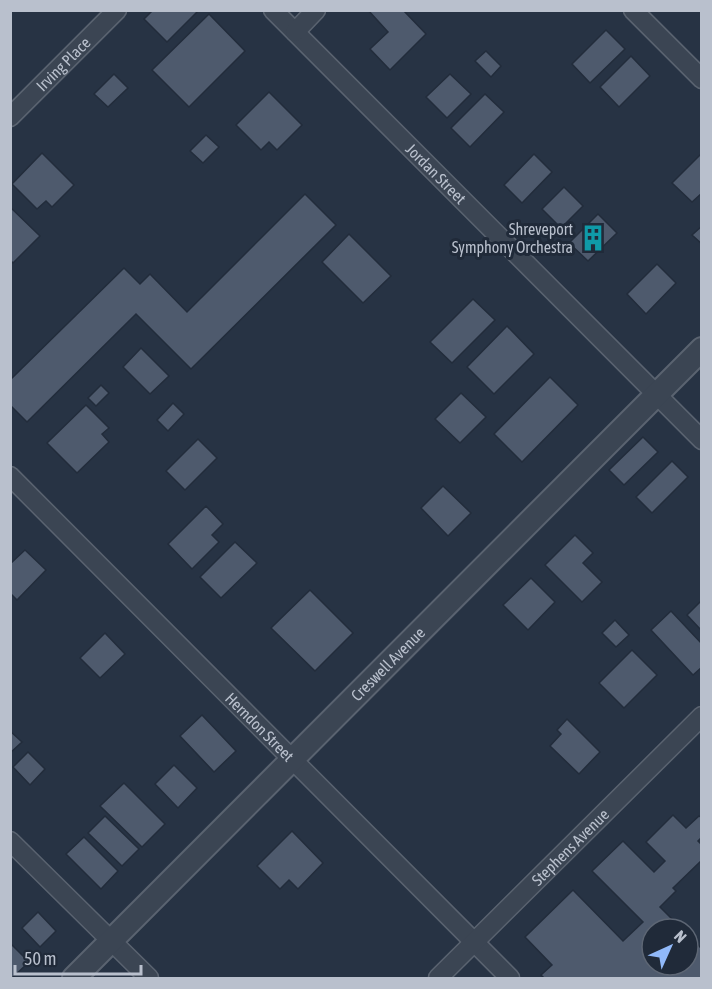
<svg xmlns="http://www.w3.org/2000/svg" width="712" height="989" font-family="'Asap Condensed',sans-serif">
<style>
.building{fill:#4e5a6d;stroke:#222c3b;stroke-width:1.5}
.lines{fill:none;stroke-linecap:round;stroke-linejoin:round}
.minor-casing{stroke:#5a6370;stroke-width:21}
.tertiary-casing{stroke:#5a6370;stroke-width:26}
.minor{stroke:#3b4553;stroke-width:18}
.tertiary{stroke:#3b4553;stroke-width:22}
.labels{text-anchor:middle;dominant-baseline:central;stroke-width:6;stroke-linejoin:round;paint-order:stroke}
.street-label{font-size:16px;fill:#b9c0cd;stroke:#202a39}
.poi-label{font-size:16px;fill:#b9c0cd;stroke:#202a39;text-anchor:end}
</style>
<rect width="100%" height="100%" fill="#273344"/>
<g class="building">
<polygon points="153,10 199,10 167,42 144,19"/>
<polygon points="368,10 403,10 426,34 390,70 370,49 388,32"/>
<polygon points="209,14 245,51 189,107 152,70"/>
<polygon points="606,30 625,49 590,83 572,64"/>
<polygon points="486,51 501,66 491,77 475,61"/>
<polygon points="631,56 650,76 619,107 600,87"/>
<polygon points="114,74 128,88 108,107 94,94"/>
<polygon points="450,74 471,94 447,118 426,97"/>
<polygon points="269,92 302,125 277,150 269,142 261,150 236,125"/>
<polygon points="485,94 504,112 470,147 451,128"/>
<polygon points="206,135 219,147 203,163 190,151"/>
<polygon points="42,153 74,185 52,207 46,201 37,209 12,184"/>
<polygon points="702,153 702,193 692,202 672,183"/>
<polygon points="534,154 552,172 522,203 504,185"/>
<polygon points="564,187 583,206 561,228 542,209"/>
<polygon points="305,194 336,225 191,369 136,314 27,422 10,405 10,380 124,268 140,284 150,274 187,312"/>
<polygon points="10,207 40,236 13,263 10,260"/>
<polygon points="598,214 617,233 588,261 569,243"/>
<polygon points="702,226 702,244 692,235"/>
<polygon points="349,234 391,276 363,303 322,262"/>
<polygon points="657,264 676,283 646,314 627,294"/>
<polygon points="473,299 495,320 452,363 430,342"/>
<polygon points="507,326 534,354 494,394 467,367"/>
<polygon points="141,348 169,376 150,394 123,367"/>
<polygon points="550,377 578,405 522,462 494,434"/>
<polygon points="101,385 109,393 96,406 88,398"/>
<polygon points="461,393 486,417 460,443 435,419"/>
<polygon points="173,403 184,414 168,431 157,420"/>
<polygon points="86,405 109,428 102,434 109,442 77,473 47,443"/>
<polygon points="643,437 658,452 624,485 609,470"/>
<polygon points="198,439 217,458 185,490 166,471"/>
<polygon points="672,461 688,477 652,513 636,497"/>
<polygon points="443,486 471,513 448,536 421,508"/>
<polygon points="206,506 223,524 212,535 219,542 192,569 168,544"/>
<polygon points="575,535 593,553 583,563 602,582 582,602 545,565"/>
<polygon points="235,542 257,563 221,598 200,577"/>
<polygon points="25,550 46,570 17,600 10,593 10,564"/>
<polygon points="531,578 555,602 528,630 503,605"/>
<polygon points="310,590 353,633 315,671 271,628"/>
<polygon points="700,602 702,604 701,630 687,615"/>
<polygon points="671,611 702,644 702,667 693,675 651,630"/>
<polygon points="615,620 629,635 616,647 602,633"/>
<polygon points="105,633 125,654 100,678 80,658"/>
<polygon points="632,650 657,675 624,708 599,683"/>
<polygon points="202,715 236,751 214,772 180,736"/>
<polygon points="567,719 600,752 579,774 550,746 561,734 557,730"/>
<polygon points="10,731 22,742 10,753"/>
<polygon points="28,752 45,769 30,785 13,767"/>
<polygon points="174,765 197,788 178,808 155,784"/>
<polygon points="124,783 165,824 142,847 100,806"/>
<polygon points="673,815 686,828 699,816 702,818 702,837 698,841 702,845 702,860 673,888 676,891 660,907 682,929 652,929 652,965 688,965 688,935 702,949 702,978 544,978 541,975 552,965 525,937 573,890 623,941 643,922 592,871 623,841 654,872 665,861 646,842"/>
<polygon points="105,816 139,849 122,866 88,833"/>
<polygon points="292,831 323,863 298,889 289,880 280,889 257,866"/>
<polygon points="84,837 118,871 101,889 66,854"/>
<polygon points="38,912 56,931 40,947 22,928"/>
<polygon points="10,943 29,962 12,978 10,978"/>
</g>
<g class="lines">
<g class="minor-casing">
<g id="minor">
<path id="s1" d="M273 10 702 440"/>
<polyline points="633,10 702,79"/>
<polyline points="295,32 316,10"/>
<path id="s2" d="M10 117 117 10"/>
<path id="s3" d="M10 476 510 978"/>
<polyline points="10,841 149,978"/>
<path id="s4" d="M438 978 702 716"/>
</g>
</g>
<g class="tertiary-casing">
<g id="tertiary">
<path id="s5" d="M74 978 702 349"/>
</g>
</g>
<use href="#minor" class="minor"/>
<use href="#tertiary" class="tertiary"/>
</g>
<defs>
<g id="building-bare" transform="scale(2.07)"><path d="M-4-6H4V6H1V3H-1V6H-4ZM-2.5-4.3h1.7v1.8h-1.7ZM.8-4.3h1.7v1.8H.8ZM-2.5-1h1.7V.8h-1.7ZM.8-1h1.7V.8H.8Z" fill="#0f9aa8" stroke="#202a39" stroke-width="2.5" paint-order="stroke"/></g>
</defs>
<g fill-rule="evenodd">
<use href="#building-bare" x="593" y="238"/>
</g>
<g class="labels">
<g class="street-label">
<text stroke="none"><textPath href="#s2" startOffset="75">Irving Place</textPath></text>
<text stroke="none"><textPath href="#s1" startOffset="231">Jordan Street</textPath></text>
<text stroke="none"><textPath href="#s5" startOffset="444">Creswell Avenue</textPath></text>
<text stroke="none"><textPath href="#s3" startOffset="354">Herndon Street</textPath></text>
<text stroke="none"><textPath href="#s4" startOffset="186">Stephens Avenue</textPath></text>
</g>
<g class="poi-label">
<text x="573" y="229">Shreveport<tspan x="573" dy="18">Symphony Orchestra</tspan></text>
</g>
</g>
<rect width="712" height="989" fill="none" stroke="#b9c0cd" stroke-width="24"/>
<g transform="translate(670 947) rotate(45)"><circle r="28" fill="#202a39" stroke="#5d6674" stroke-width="1.5"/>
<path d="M0-4.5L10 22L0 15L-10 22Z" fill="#91b9f9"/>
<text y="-9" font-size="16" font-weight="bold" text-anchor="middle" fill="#b9c0cd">N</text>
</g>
<path d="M15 965v9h126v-9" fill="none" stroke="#b9c0cd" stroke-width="3"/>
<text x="24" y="965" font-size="18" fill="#b9c0cd" stroke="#202a39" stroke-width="4.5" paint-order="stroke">50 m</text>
</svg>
